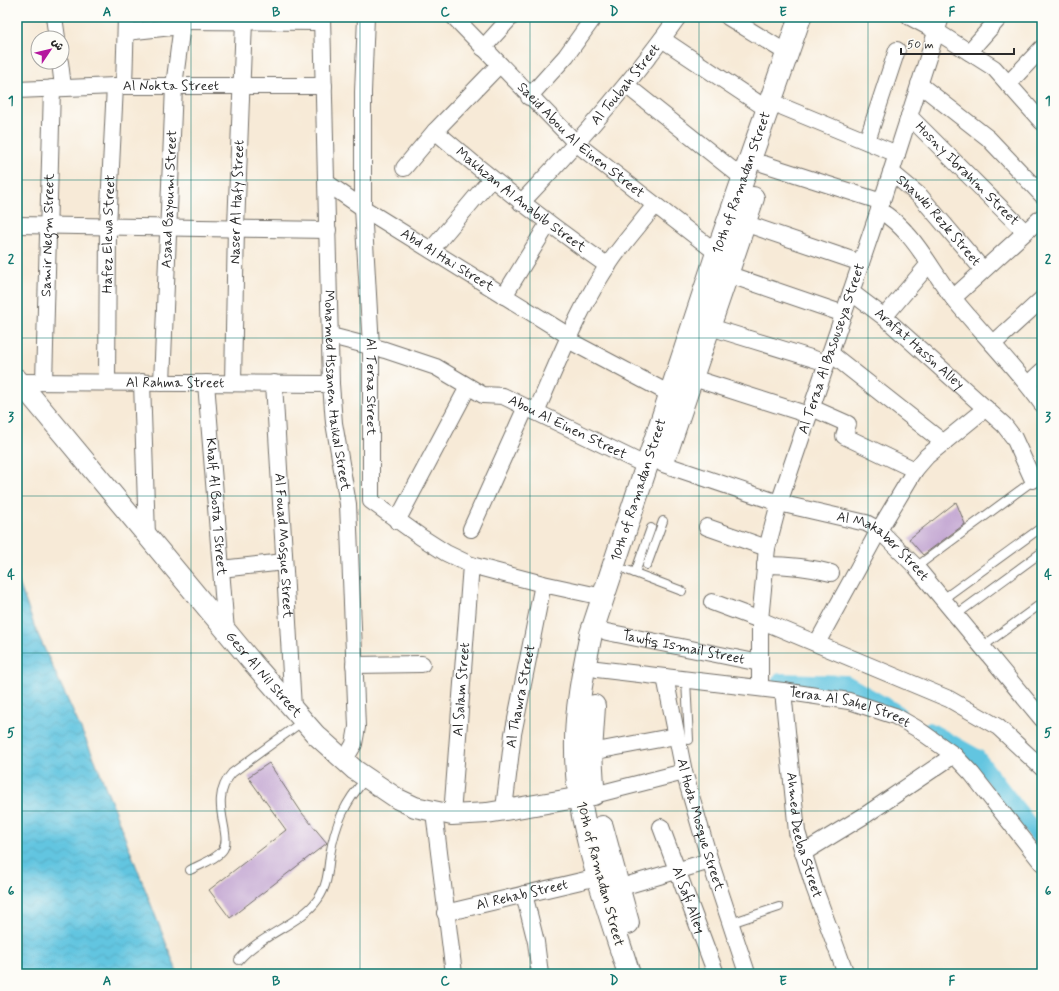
<svg xmlns="http://www.w3.org/2000/svg" width="1059" height="991" font-family="Mynerve,'Playpen Sans Arabic',sans-serif">
<style>
.water{fill:url(#water-waves);stroke:#467886}
.lines{fill:none;stroke-linecap:round;stroke-linejoin:round}
.canal{stroke:#62c5e0;stroke-width:16}
.building{fill:#c4a8d3}
.service-casing{stroke:#726e67;stroke-width:10}
.minor-casing{stroke:#726e67;stroke-width:18}
.tertiary-casing{stroke:#726e67;stroke-width:22}
.secondary-casing{stroke:#726e67;stroke-width:24}
.service{stroke:#fff;stroke-width:8}
.minor{stroke:#fff;stroke-width:16}
.tertiary{stroke:#fff;stroke-width:20}
.secondary{stroke:#fff;stroke-width:22}
.grid{fill:none;stroke:#0f766e;stroke-width:1;stroke-opacity:0.55}
.labels{text-anchor:middle;dominant-baseline:central;stroke-width:3;stroke-linejoin:round;paint-order:stroke}
.street-label{font-size:14px;fill:#2b2b2b;stroke:#fdfcf7}
.neatline{fill:none;stroke:#0f766e;stroke-width:1.5}
.grid-label{font-size:13px;text-anchor:middle;font-weight:bold;fill:#0f766e}
</style>
<defs>
<pattern id="water-waves" width="16" height="10" patternUnits="userSpaceOnUse"><rect width="16" height="10" fill="#62c5e0"/><path d="M0 5q4-4 8 0t8 0" fill="none" stroke="#55a9c0"/></pattern>
</defs>
<rect width="100%" height="100%" fill="#fdfcf7"/>
<filter id="ink" filterUnits="userSpaceOnUse"><feTurbulence type="fractalNoise" baseFrequency=".025" numOctaves="2"/><feDisplacementMap in="SourceGraphic" scale="8" xChannelSelector="R" yChannelSelector="G"/><feConvolveMatrix kernelMatrix="1 2 1 2 8 2 1 2 1" color-interpolation-filters="sRGB"/></filter>
<filter id="wash" filterUnits="userSpaceOnUse"><feTurbulence type="fractalNoise" baseFrequency=".012" numOctaves="4" result="noise"/><feDisplacementMap in="SourceGraphic" scale="16" xChannelSelector="R" yChannelSelector="G"/><feGaussianBlur stdDeviation="0.9" result="paint"/><feColorMatrix in="noise" values="0 0 0 0 0 0 0 0 0 0 0 0 0 0 0 0 0 1.4 0 .05"/><feComposite in="paint" operator="in"/></filter>
<g filter="url(#wash)">
<rect width="100%" height="100%" fill="#f7ead7"/>
<polygon class="water" points="17,577 35,628 95,760 178,974 17,974"/>
<g class="lines">
<g class="canal">
<polyline points="780,681 846,683 898,713"/>
<polyline points="929,730 977,757 1042,841"/>
</g>
</g>
<g id="blocks">
<g class="building">
<polygon points="956,502 965,524 923,555 909,539"/>
<polygon points="269,763 302,813 327,843 230,918 209,890 286,830 248,777"/>
</g>
</g>
</g>
<g filter="url(#ink)">
<use href="#blocks" fill-opacity="0" stroke="#726e67" stroke-width="1"/>
<g class="lines">
<g class="service-casing">
<g id="service">
<polyline points="647,565 663,521"/>
<polyline points="916,567 1042,474"/>
<polyline points="627,570 682,591"/>
<polyline points="635,573 651,528"/>
<polyline points="943,599 1042,527"/>
<polyline points="956,615 1042,552"/>
<polyline points="982,647 1042,603"/>
<polyline points="686,680 689,740"/>
<path d="M190 870C199 865 215 860 222 851 235 835 206 802 232 773L303 721"/>
<polyline points="731,923 779,907"/>
<path d="M239 960C260 935 302 923 318 899 328 885 328 870 330 855 335 825 345 801 366 779"/>
</g>
</g>
<g class="minor-casing">
<g id="minor">
<polyline points="54,17 57,38"/>
<path id="s1" d="M322 17 331 384 334 423 348 504 357 727 354 744 344 761"/>
<path id="s2" d="M366 17 363 92V208L371 346V501L421 537 446 553 471 565 543 584 603 597"/>
<path id="s3" d="M454 17 577 144 717 253"/>
<polyline points="728,17 787,53"/>
<polyline points="910,17 936,31 994,68 1042,122"/>
<polyline points="182,21 322,22"/>
<polyline points="126,32 181,26"/>
<polyline points="662,39 767,109"/>
<polyline points="483,48 511,17"/>
<polyline points="969,52 1000,17"/>
<polyline points="60,62 63,87"/>
<polyline points="919,84 988,138 1042,195"/>
<polyline points="1008,84 1042,48"/>
<polyline points="626,85 744,179"/>
<polyline points="124,86 126,17"/>
<path id="s4" d="M17 90 115 86H324"/>
<polyline points="529,97 566,56 594,17"/>
<polyline points="783,107 897,154"/>
<path id="s5" d="M909 116 1025 232"/>
<path id="s6" d="M435 131C491 179 548 224 608 266"/>
<polyline points="867,141 897,50"/>
<polyline points="764,164 882,202"/>
<polyline points="404,168 435,131 499,65"/>
<path id="s7" d="M891 172 921 197 983 270"/>
<path id="s8" d="M327 183 363 208 569 336"/>
<path id="s9" d="M521 203C577 144 631 83 678 17"/>
<path d="M879 210C914 231 929 267 953 298 982 334 1015 366 1042 404"/>
<polyline points="744,223 861,263"/>
<polyline points="17,225 328,230"/>
<polyline points="431,250 491,179"/>
<polyline points="727,274 844,314"/>
<path id="s10" d="M851 292 884 317 1004 425 1014 438 1033 480"/>
<polyline points="504,296 548,224"/>
<polyline points="953,298 1042,217"/>
<polyline points="884,317 929,264"/>
<polyline points="710,327 827,363"/>
<path id="s11" d="M331 336 385 350 436 367 483 395 503 396 647 466"/>
<polyline points="568,340 670,394"/>
<polyline points="993,344 1042,299"/>
<polyline points="830,353 944,443"/>
<polyline points="693,378 809,415"/>
<path id="s12" d="M19 382 331 384"/>
<path id="s13" d="M44 382 52 88"/>
<path id="s14" d="M107 382 108 226 115 86"/>
<polyline points="142,382 147,536"/>
<path id="s15" d="M162 383 174 86 183 17"/>
<path id="s16" d="M206 383 226 631"/>
<path id="s17" d="M233 383 236 227 244 21"/>
<path id="s18" d="M274 383 293 708"/>
<polyline points="1028,384 1042,371"/>
<polyline points="812,408 848,424 844,436 915,470"/>
<path d="M536 412C559 360 580 304 613 258 626 240 641 223 655 205"/>
<path id="s19" d="M663 464 779 503 866 523 879 530 916 567 1042 719"/>
<polyline points="397,521 468,387"/>
<polyline points="707,527 767,548"/>
<polyline points="471,529 526,407"/>
<path d="M765 565C788 565 809 567 831 573"/>
<polyline points="221,569 284,562"/>
<polyline points="712,602 760,620 949,699 998,727 1042,768"/>
<path id="s20" d="M607 632 760 663"/>
<polyline points="817,643 879,530 915,470 927,456 986,408"/>
<polyline points="354,665 422,664"/>
<path id="s21" d="M597 669 783 691 849 701 895 716 916 728 954 755 972 774 1042 863"/>
<path id="s22" d="M665 677 684 772 710 861 746 970"/>
<path id="s23" d="M760 688V620L767 548 779 503 879 210 941 17"/>
<path id="s24" d="M783 691 797 832 814 887 846 974"/>
<polyline points="591,752 676,736"/>
<polyline points="594,795 684,772"/>
<path id="s25" d="M504 809 513 734 543 584"/>
<polyline points="434,812 454,974"/>
<path id="s26" d="M452 815 471 565"/>
<path id="s27" d="M661 827 716 974"/>
<polyline points="803,853 867,814 954,755"/>
<polyline points="618,888 710,861"/>
<polyline points="524,894 536,942 540,974"/>
<path id="s28" d="M445 913 598 877"/>
</g>
</g>
<g class="tertiary-casing">
<g id="tertiary">
<path id="s29" d="M17 379 252 662 316 735 355 770 398 799 415 807 452 815 487 813 594 795"/>
</g>
</g>
<g class="secondary-casing">
<g id="secondary">
<polyline points="667,451 753,198"/>
<polyline points="593,786 591,752 594,706"/>
<polyline points="602,827 628,923"/>
<path id="s30" d="M629 974C607 905 576 823 576 751 575 712 583 672 591 634L717 253 800 17"/>
</g>
</g>
<use href="#service" class="service"/>
<use href="#minor" class="minor"/>
<use href="#tertiary" class="tertiary"/>
<use href="#secondary" class="secondary"/>
</g>
</g>
<path class="grid" d="M191 17V974M360 17V974M530 17V974M699 17V974M868 17V974M17 180H1042M17 338H1042M17 496H1042M17 653H1042M17 811H1042"/>
<g class="labels">
<g class="street-label">
<text stroke="none"><textPath href="#s9" startOffset="158">Al Toubah Street</textPath></text>
<text stroke="none"><textPath href="#s4" startOffset="154">Al Nokta Street</textPath></text>
<text stroke="none"><textPath href="#s3" startOffset="177">Saeid Abou Al Einen Street</textPath></text>
<text stroke="none"><textPath href="#s5" startOffset="82">Hosny Ibrahim Street</textPath></text>
<text stroke="none"><textPath href="#s30" startOffset="824">10th of Ramadan Street</textPath></text>
<text stroke="none"><textPath href="#s15" startOffset="184">Asaad Bayoumi Street</textPath></text>
<text stroke="none"><textPath href="#s6" startOffset="110">Makhzan Al Anabib Street</textPath></text>
<text stroke="none"><textPath href="#s17" startOffset="181">Naser Al Hafy Street</textPath></text>
<text stroke="none"><textPath href="#s7" startOffset="68">Shawki Rezk Street</textPath></text>
<text stroke="none"><textPath href="#s14" startOffset="148">Hafez Elewa Street</textPath></text>
<text stroke="none"><textPath href="#s13" startOffset="147">Samir Negm Street</textPath></text>
<text stroke="none"><textPath href="#s8" startOffset="143">Abd Al Hai Street</textPath></text>
<text stroke="none"><textPath href="#s23" startOffset="350">Al Teraa Al Basouseya Street</textPath></text>
<text stroke="none"><textPath href="#s10" startOffset="89">Arafat Hassn Alley</textPath></text>
<text stroke="none"><textPath href="#s12" startOffset="156">Al Rahma Street</textPath></text>
<text stroke="none"><textPath href="#s2" startOffset="370">Al Teraa Street</textPath></text>
<text stroke="none"><textPath href="#s1" startOffset="374">Mohamed Hssanen Haikal Street</textPath></text>
<text stroke="none"><textPath href="#s11" startOffset="256">Abou Al Einen Street</textPath></text>
<text stroke="none"><textPath href="#s30" startOffset="500">10th of Ramadan Street</textPath></text>
<text stroke="none"><textPath href="#s16" startOffset="124">Khalf Al Bosta 1 Street</textPath></text>
<text stroke="none"><textPath href="#s18" startOffset="163">Al Fouad Mosque Street</textPath></text>
<text stroke="none"><textPath href="#s19" startOffset="238">Al Makaber Street</textPath></text>
<text stroke="none"><textPath href="#s20" startOffset="78">Tawfiq Ismail Street</textPath></text>
<text stroke="none"><textPath href="#s29" startOffset="385">Gesr Al Nil Street</textPath></text>
<text stroke="none"><textPath href="#s26" startOffset="126">Al Salam Street</textPath></text>
<text stroke="none"><textPath href="#s25" startOffset="114">Al Thawra Street</textPath></text>
<text stroke="none"><textPath href="#s21" startOffset="256">Teraa Al Sahel Street</textPath></text>
<text stroke="none"><textPath href="#s22" startOffset="152">Al Hoda Mosque Street</textPath></text>
<text stroke="none"><textPath href="#s24" startOffset="146">Ahmed Deeba Street</textPath></text>
<text transform="translate(600 874) rotate(75)">10th of Ramadan Street</text>
<text stroke="none"><textPath href="#s28" startOffset="79">Al Rehab Street</textPath></text>
<text stroke="none"><textPath href="#s27" startOffset="78">Al Safi Alley</textPath></text>
</g>
</g>
<rect width="1059" height="991" fill="none" stroke="#fdfcf7" stroke-width="44"/>
<g transform="translate(50 50) rotate(55)"><circle r="19" fill="#fdfcf7" stroke="#a9a8a5"/>
<path d="M0-3L7 15L0 10L-7 15Z" fill="#b5179e"/>
<text y="-6" font-size="11" font-weight="bold" text-anchor="middle" fill="#2b2b2b">ش</text>
</g>
<path d="M901 48v6h113v-6" fill="none" stroke="#2b2b2b" stroke-width="2"/>
<text x="907" y="48" font-size="12" fill="#2b2b2b" stroke="#fdfcf7" stroke-width="3" paint-order="stroke">50 m</text>
<rect x="22" y="22" width="1015" height="947" class="neatline"/>
<g class="grid-label">
<text x="107" y="16">A</text>
<text x="276" y="16">B</text>
<text x="445" y="16">C</text>
<text x="614" y="16">D</text>
<text x="783" y="16">E</text>
<text x="952" y="16">F</text>
<text x="11" y="105">1</text>
<text x="1048" y="105">1</text>
<text x="11" y="263">2</text>
<text x="1048" y="263">2</text>
<text x="11" y="421">3</text>
<text x="1048" y="421">3</text>
<text x="11" y="579">4</text>
<text x="1048" y="579">4</text>
<text x="11" y="737">5</text>
<text x="1048" y="737">5</text>
<text x="11" y="895">6</text>
<text x="1048" y="895">6</text>
<text x="107" y="985">A</text>
<text x="276" y="985">B</text>
<text x="445" y="985">C</text>
<text x="614" y="985">D</text>
<text x="783" y="985">E</text>
<text x="952" y="985">F</text>
</g>
</svg>
